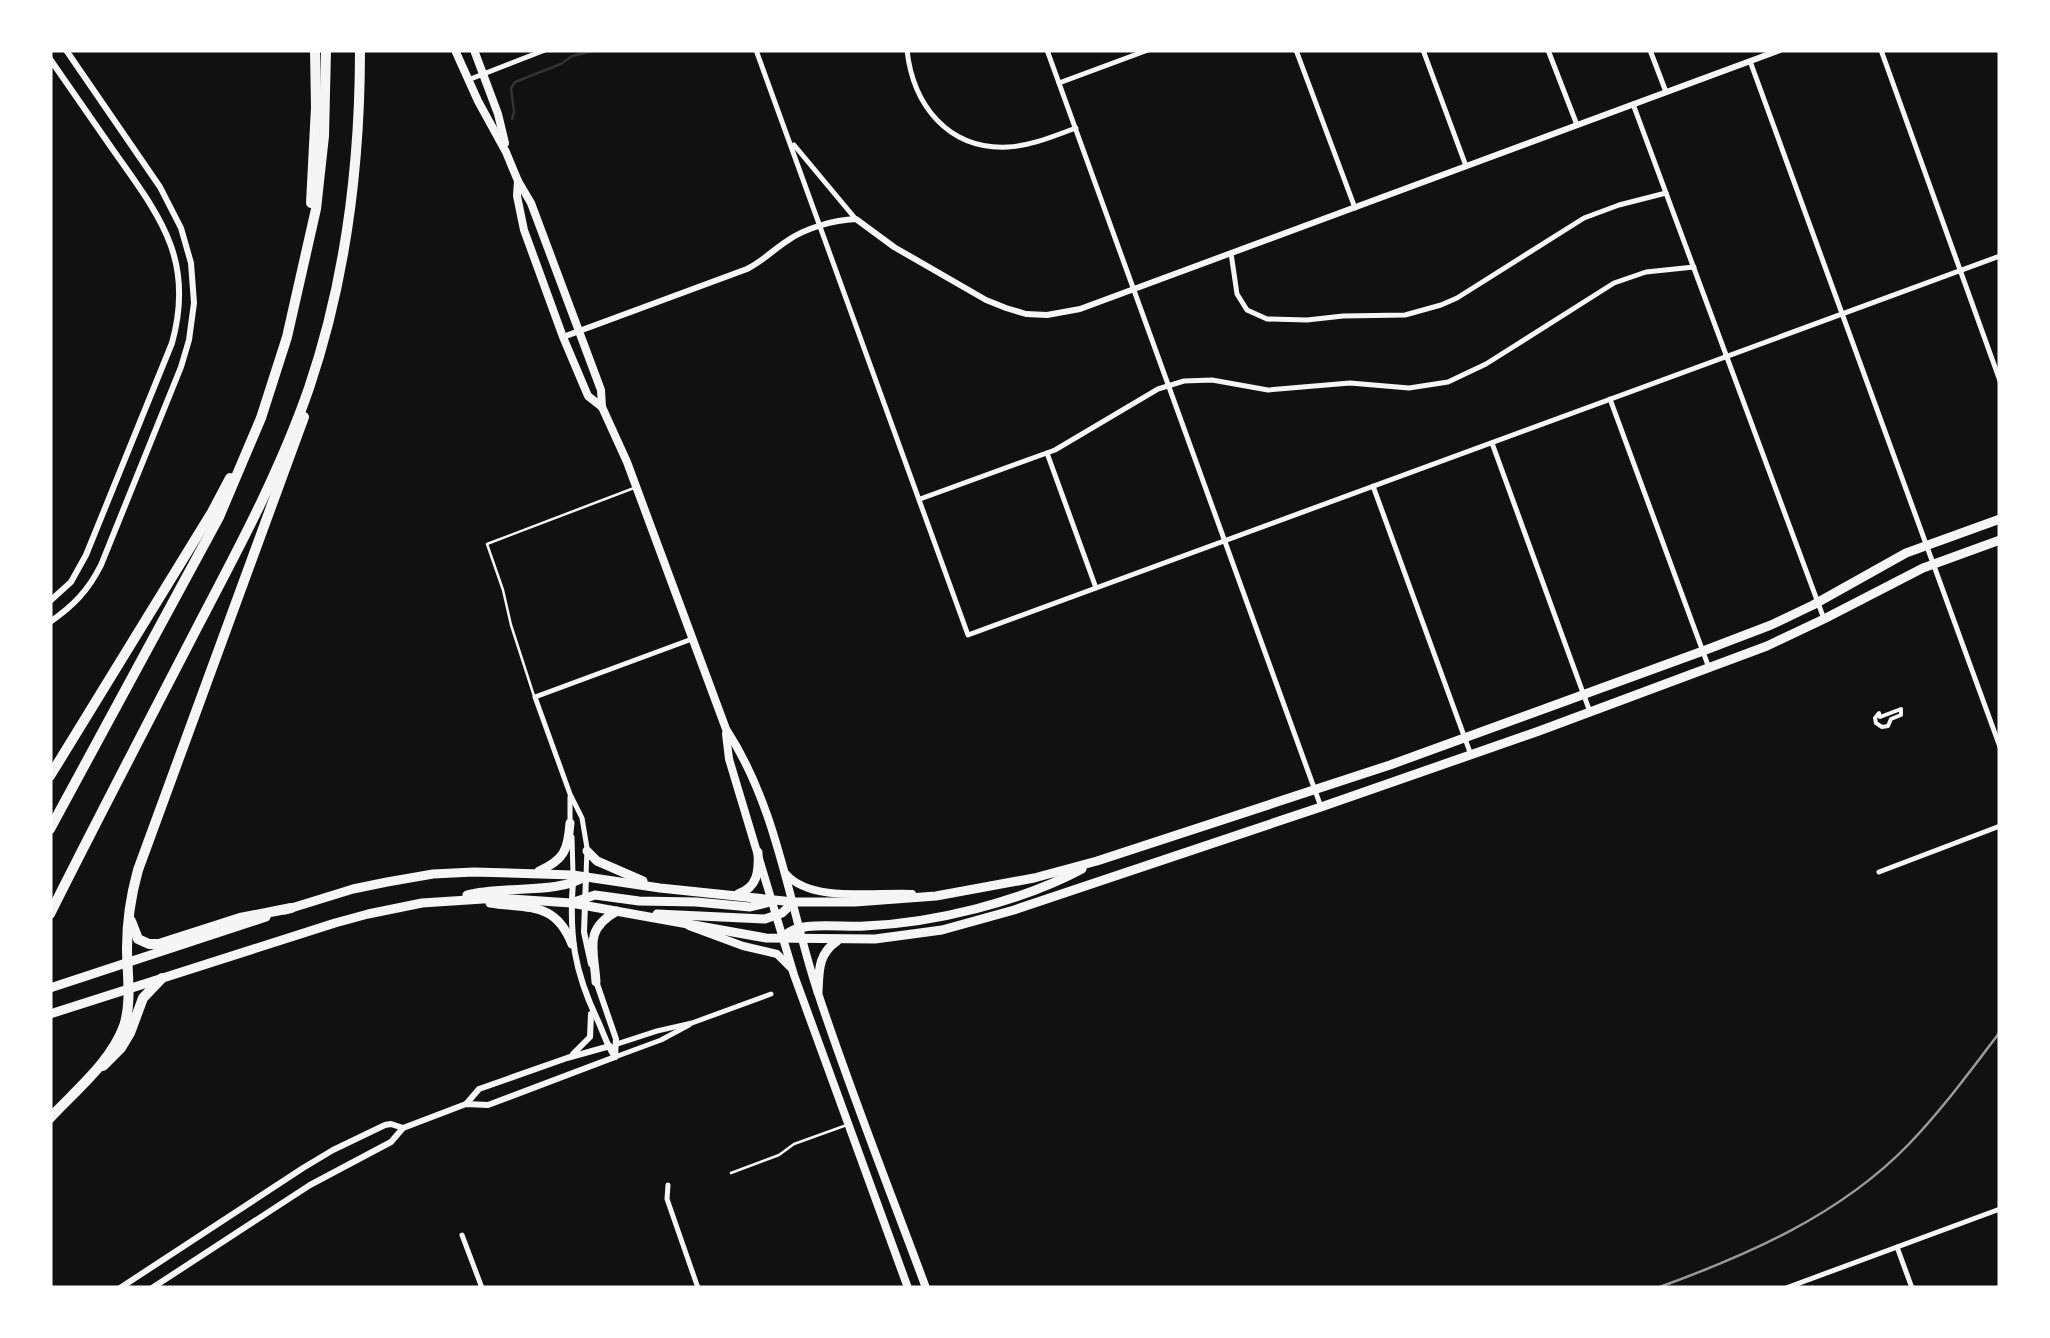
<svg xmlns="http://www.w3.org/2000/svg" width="2050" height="1338" font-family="Commissioner,sans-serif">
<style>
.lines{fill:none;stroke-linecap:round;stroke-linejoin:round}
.stream{stroke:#333;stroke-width:2.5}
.service{stroke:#f5f5f5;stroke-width:2.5}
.pedestrian{stroke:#f5f5f5;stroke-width:4}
.minor{stroke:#f5f5f5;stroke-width:5}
.tertiary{stroke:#f5f5f5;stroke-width:6}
.secondary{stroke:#f5f5f5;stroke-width:8}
.primary{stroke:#f5f5f5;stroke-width:9}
.motorway{stroke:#f5f5f5;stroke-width:10}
.rail{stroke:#9a9a9a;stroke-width:2.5}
</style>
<rect width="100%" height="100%" fill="#111"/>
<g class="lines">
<polyline class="stream" points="512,119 514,112 511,88 515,82 561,64 572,56 598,50"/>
<g class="service">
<polyline points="534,696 511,625 503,590 487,544 634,488"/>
<polyline points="731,1173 779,1155 794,1144 844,1126"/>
</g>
<polygon class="pedestrian" points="1901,709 1901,715 1891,719 1888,726 1882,727 1876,723 1875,718 1879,713 1880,717"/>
<g class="minor">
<polyline points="756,50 968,635 2000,256"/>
<path d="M907 50C913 105 948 150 1008 147 1031 146 1054 136 1076 128"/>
<polyline points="1047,50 1321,807"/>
<polyline points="1296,50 1355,208"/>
<polyline points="1423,50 1466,166"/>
<polyline points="1548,50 1577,125"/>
<polyline points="1650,50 1666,92"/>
<polyline points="1881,50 2000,381"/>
<polyline points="1750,61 2000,747"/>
<polyline points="468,80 545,50"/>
<polyline points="1059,83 1148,50"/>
<polyline points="1633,104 1824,619"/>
<polyline points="794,145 854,217"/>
<polyline points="1231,253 1237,294 1247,310 1267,319 1307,320 1343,316 1405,315 1441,305 1457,298 1584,218 1619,205 1666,193"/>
<polyline points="1610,399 1709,668"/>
<polyline points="1492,443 1590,712"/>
<polyline points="1047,453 1096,588"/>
<polyline points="1373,486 1471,755"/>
<polyline points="920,499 1055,450 1158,389 1184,381 1212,380 1268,390 1350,383 1409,388 1448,382 1486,364 1614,283 1646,272 1694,267"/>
<polyline points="570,821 570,797"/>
<polyline points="572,837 573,875"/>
<polyline points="1879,872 2000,826"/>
<polyline points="586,876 587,848 582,818 570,794 535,697 692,639"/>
<polyline points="617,1044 657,1031 692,1023 771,994"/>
<polyline points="615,1057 661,1040 689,1025"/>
<polyline points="668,1185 667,1199 698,1288"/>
<polyline points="462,1235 482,1288"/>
<polyline points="1897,1247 1912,1288"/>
<polyline points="1786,1288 2000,1209"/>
</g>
<g class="tertiary">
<path d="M50 59C70 88 91 118 111 147 157 213 196 257 172 343L86 555 71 582 50 601"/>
<path d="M563 337 747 269C763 261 773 250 787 241 805 228 834 220 856 219L894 247 986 300 1006 308 1026 314 1047 315 1080 309 1780 50"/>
<path d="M50 622C73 606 88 591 101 565L181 367 189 340 194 303 191 263 181 228 160 187 66 50"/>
<polyline points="586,877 584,932 591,964"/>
<path d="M573 881C569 936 574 971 598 1021 604 1034 607 1046 615 1057"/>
<polyline points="596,981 616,1039 615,1057"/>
<polyline points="573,1054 590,1037 591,1014"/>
<polyline points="467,1103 479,1089 567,1058 610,1046"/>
<polyline points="120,1288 303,1168 333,1150 385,1125 391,1124 403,1128"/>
<polyline points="152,1288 310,1185 391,1142 403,1128 466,1104 488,1105 615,1057"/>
</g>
<g class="secondary">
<path d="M455 50 478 101 506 152 518 181 531 203 601 390 602 407 627 462 726 729C777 807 788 900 816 987 849 1088 889 1188 926 1288"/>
<polyline points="474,50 498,114 505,143"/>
<polyline points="518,181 517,196 524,230 563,337 588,396 602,407"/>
<polyline points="726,734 729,759 794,975 908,1288"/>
<path d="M786 874C811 903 876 892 912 894"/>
<polyline points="689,926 743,946 777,954 790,967"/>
</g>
<g class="primary">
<polyline points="587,851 597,861 643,881"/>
<path d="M539 871C564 860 568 850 570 823"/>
<path d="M738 894C758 887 759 871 758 852"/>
<path d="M467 895C503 885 558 895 586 876"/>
<polyline points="574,902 595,895 639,901 696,902 750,907 770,902"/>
<path d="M490 903C529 909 555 901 572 944"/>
<polyline points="285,910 353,889 387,882 433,874 474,872 573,875 660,888 794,902 855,902 936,896 1034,878 1097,861 1390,765 1703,651 1771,625 1813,605 1906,553 2000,519"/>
<polyline points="657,914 765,919 782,913 794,902"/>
<path d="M783 938C796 919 842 928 865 926 934 923 1020 902 1082 869"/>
<path d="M596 982C594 949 583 930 617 911"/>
<polyline points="50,988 266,917"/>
<path d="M818 992C819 971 818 954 837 941"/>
<polyline points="50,1014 335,923 368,914 422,903 498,898 571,903 766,938 875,939 942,930 1014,910 1321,807 1539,731 1767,646 1824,619 1923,568 2000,540"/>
</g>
<g class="motorway">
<polyline points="311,203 316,107 315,50"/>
<polyline points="50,776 212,512 230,478"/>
<polyline points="50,829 219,517 261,418 287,337 316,209 324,136 326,50"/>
<path d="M50 914C99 816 150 719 200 622 240 546 281 469 309 388 346 279 360 164 360 50"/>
<polyline points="131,921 138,939 149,944 159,944 240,918 291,908"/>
<polyline points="103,1066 121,1048 130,1033 143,998 162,978"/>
<path d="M50 1118C75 1091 111 1062 124 1026 132 1002 127 973 127 948 127 921 131 895 138 870L304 417"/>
</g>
<path class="rail" d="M1657 1288C1748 1255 1840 1215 1908 1145 1942 1110 1970 1071 2000 1032"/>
</g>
<rect width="2050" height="1338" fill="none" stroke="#ffffff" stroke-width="105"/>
</svg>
